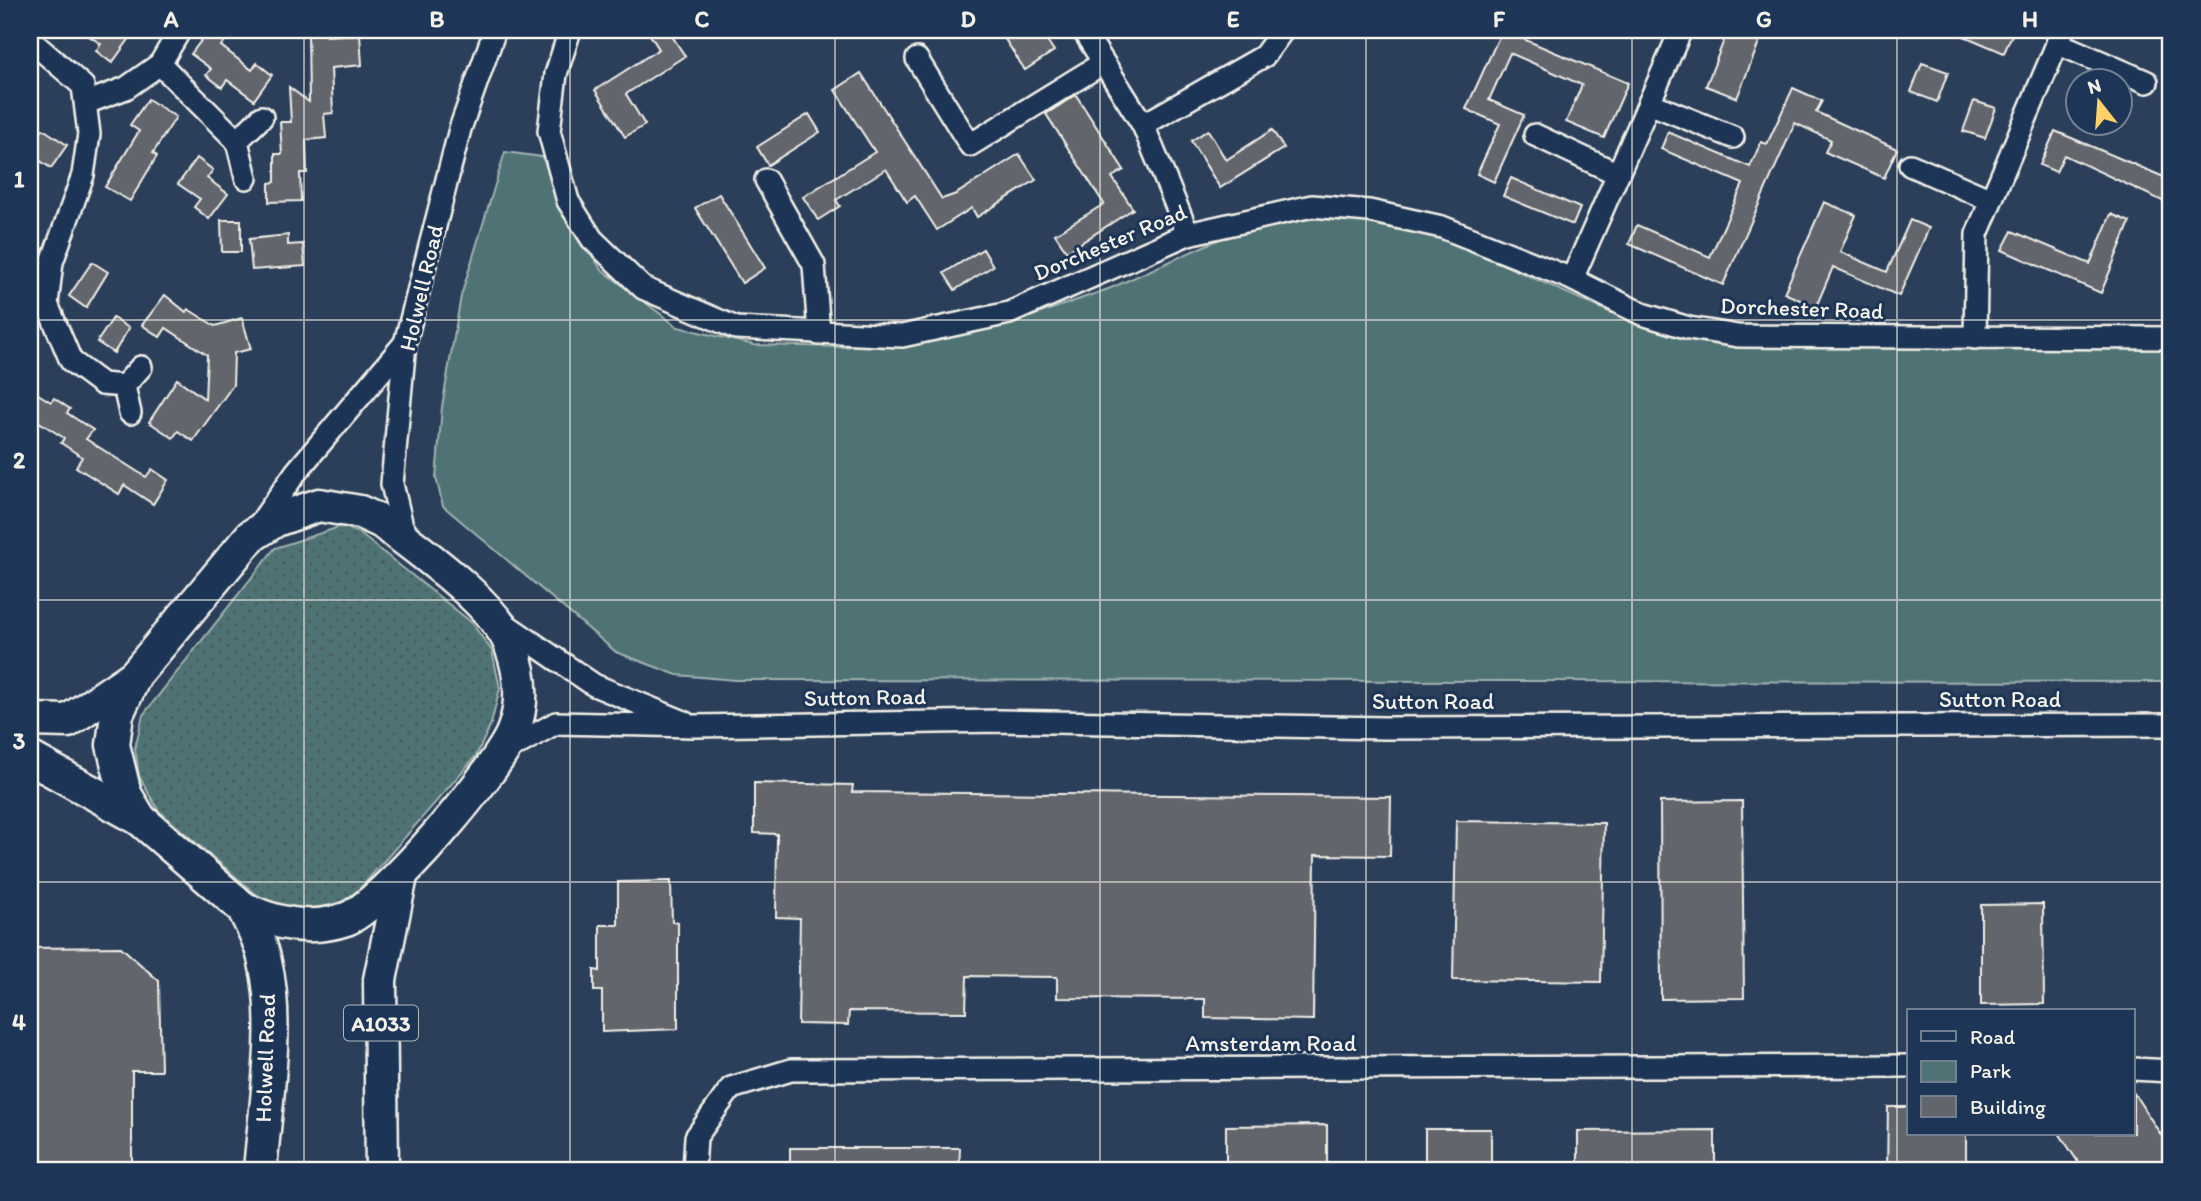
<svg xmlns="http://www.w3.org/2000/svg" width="2201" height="1201" font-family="Itim,sans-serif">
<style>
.grass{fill:url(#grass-dots);stroke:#a2b2ae;stroke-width:2}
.park{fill:#4f7375;stroke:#a2b2ae;stroke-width:2}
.building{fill:#63656d;stroke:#f4f1e8;stroke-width:2}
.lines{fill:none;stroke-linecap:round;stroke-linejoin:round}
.minor-casing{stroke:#f4f1e8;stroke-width:26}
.highway-casing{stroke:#f4f1e8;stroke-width:37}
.minor{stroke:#1d3557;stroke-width:21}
.highway{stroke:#1d3557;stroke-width:32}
.grid{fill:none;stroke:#f4f1e8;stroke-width:2;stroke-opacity:0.55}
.labels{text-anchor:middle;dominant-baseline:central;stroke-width:6;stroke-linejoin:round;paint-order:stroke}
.shield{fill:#1d3557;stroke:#b4b9bc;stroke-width:2}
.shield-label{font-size:21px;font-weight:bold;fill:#f4f1e8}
.street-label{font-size:23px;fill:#f4f1e8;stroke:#1d3557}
.neatline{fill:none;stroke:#f4f1e8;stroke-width:2.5}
.grid-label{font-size:23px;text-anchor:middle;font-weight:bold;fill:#f4f1e8}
</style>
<defs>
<pattern id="grass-dots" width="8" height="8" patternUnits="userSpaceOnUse" patternTransform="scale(1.75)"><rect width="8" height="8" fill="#4f7375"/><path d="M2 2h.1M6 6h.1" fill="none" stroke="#4c5b5b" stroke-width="1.8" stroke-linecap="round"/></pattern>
</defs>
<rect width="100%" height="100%" fill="#2b3f5b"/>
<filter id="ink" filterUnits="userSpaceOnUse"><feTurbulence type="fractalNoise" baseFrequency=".0143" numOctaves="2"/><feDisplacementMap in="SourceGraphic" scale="14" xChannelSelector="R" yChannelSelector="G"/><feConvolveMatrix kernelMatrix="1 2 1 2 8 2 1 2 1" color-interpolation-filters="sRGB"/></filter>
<g filter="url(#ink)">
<polygon class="grass" points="342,526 359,533 471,622 492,651 500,688 491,724 476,756 351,899 323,911 296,912 264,901 158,810 139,776 135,748 143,715 275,548"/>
<polygon class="park" points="505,152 542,157 575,229 601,269 678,327 754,345 844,347 1007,325 1111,288 1224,237 1279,222 1333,217 1425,230 1634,323 1685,338 1734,346 2171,347 2171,682 735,680 677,675 616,652 443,506 436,478 442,407 461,296"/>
<g class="building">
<polygon points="80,30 120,30 130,38 112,63 96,51 101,44"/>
<polygon points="209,30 233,30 221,46 252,70 257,63 272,75 254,100 227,80 222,87 206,75 211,69 191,54"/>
<polygon points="308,30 327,30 327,36 360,34 362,65 331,68 333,113 324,114 326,138 306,140 307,173 300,173 301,201 269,202 269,183 275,182 275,154 282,154 280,122 291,122 289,87 309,102"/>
<polygon points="647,30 668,30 685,56 626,94 645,125 625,137 595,90 659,49"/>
<polygon points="999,30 1040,30 1054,51 1025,70"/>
<polygon points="1502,30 1628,83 1604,138 1566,122 1582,85 1510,53 1489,100 1524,115 1494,182 1477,174 1500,124 1466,109"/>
<polygon points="1728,30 1764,30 1737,98 1706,86"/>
<polygon points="1950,30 2014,30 2004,53"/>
<polygon points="1922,63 1948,72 1937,102 1911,92"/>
<polygon points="861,73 942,199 956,194 1019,154 1036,180 977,217 972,208 937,230 915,196 907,202 886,169 836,200 840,206 818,220 803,197 875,152 835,90"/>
<polygon points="1793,88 1822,101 1816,112 1897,149 1884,178 1825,152 1831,140 1795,123 1723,285 1629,244 1637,225 1710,257 1743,184 1661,149 1668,132 1750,167 1761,142 1767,144"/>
<polygon points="1076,95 1124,170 1112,177 1133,209 1067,252 1055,234 1104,204 1046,114"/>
<polygon points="148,99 176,117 153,153 157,156 130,201 105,187 139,131 130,125"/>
<polygon points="1974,101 1996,108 1985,138 1963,131"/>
<polygon points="809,114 820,132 768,165 757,147"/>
<polygon points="43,129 67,145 51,168 30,154 30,148"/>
<polygon points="1208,130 1226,160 1272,130 1284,148 1220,188 1191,141"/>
<polygon points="2055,131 2171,180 2171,205 2064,155 2056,172 2040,165"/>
<polygon points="197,158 213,170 207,178 228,194 209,219 194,207 200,199 178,184"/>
<polygon points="1511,178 1580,208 1573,225 1503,196"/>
<polygon points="719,194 765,268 742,283 695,208"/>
<polygon points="1824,202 1856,215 1840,252 1887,272 1910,220 1929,228 1899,296 1833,267 1816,307 1784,293"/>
<polygon points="2111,214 2130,222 2101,293 2002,250 2012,231 2090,264"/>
<polygon points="221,220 241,220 241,252 222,252"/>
<polygon points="288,235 288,245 303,244 305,266 252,270 249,239"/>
<polygon points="983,249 993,266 955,290 944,273"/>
<polygon points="92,262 108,272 86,308 69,296"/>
<polygon points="165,295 186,312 188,309 215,326 242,318 251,349 234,353 233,385 193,441 178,431 173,438 149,422 177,379 205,399 207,355 166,328 160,337 142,325"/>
<polygon points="113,318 129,328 114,353 97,342"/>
<polygon points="30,389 51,402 54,398 70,409 67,413 93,430 86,439 146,477 152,469 168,480 153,504 124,485 119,494 76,467 82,457 61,443 64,438 30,416"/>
<polygon points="754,783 853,785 852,792 1391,797 1390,856 1315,855 1313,1020 1205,1018 1205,999 1057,998 1057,977 967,976 966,1012 849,1011 848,1025 798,1024 800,918 776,917 777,834 754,833"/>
<polygon points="1742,801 1744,998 1661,999 1660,802"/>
<polygon points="1456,821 1604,823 1601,982 1453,980"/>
<polygon points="671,881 672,922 678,922 678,1029 602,1032 602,991 594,991 594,970 600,971 600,925 618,925 618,882"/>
<polygon points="2043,904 2044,1004 1981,1005 1981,905"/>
<polygon points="121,947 159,981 161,1071 132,1071 132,1171 30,1171 30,948"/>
<polygon points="2133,1092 2171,1150 2171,1167 2165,1171 2084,1171 2059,1133 2133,1133"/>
<polygon points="1888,1107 1909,1107 1909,1133 1966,1133 1966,1171 1887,1171"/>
<polygon points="1327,1125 1327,1171 1226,1171 1226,1126"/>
<rect x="1425" y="1129" width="66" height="42"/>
<polygon points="1715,1130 1715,1171 1578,1171 1578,1131"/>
<polygon points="790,1148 960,1148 959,1171 790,1171"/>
</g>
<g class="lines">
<g class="minor-casing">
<g id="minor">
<polyline points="570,30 556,74 549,131 568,201 592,239 643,288 736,328 902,336 1009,313 1188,234 1312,206 1369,211 1442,227 1572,279 1642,314 1689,328 1738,336 2171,338"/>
<polyline points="1083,30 1143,125 1188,234"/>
<polyline points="30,40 83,86 89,134 83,175 52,262 47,304 71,361 102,384 124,386"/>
<polyline points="2057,43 2147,82"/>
<polyline points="917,59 970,145 1103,63"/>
<polyline points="160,64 237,141"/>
<polyline points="86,103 126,88 160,64 180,30"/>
<polyline points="1649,103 1733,137"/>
<polyline points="1143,125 1264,56 1283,30"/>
<polyline points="1535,135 1618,174"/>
<polyline points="1910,165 1991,200"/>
<polyline points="246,178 237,141 262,117"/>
<polyline points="766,180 814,265 819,334"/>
<polyline points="1572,279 1681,30"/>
<polyline points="1975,338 1977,234 2063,30"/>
<polyline points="130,413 124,386 141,367"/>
<polyline points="259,525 296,472 405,343"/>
<polyline points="411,541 402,526 392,484 405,343 460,129 495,30"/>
<polyline points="502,622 594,685 684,722"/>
<polyline points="504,752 556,723 694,726 999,721 1385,728 2171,725"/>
<polyline points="2133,1069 2171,1071"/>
<polyline points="694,1171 696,1137 731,1088 791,1070 1909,1066"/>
</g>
</g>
<g class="highway-casing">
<g id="highway">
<path d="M319 505 360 512 382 522C418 550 496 604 511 646 521 673 524 702 514 729 502 766 382 906 346 919 311 931 275 924 243 908L140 819 125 794 113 745 117 714 135 675 251 536 276 520Z"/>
<polyline points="30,720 68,721 134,676"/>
<polyline points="30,758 140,819"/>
<path d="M243 908C252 926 261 942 265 962 280 1025 265 1107 260 1171"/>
<polyline points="382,1171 380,980 401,876"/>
</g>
</g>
<use href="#minor" class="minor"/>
<use href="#highway" class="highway"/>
</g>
</g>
<path class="grid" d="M304 30V1171M570 30V1171M835 30V1171M1100 30V1171M1366 30V1171M1632 30V1171M1897 30V1171M30 320H2171M30 600H2171M30 882H2171"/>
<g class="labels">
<rect class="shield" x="344" y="1005.5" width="74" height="35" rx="5"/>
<g class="shield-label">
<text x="381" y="1023">A1033</text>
</g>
<g class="street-label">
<text transform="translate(1110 242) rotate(-23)">Dorchester Road</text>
<text transform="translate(421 288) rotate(-77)">Holwell Road</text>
<text transform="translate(1802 308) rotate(2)">Dorchester Road</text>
<text transform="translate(865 697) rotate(-1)">Sutton Road</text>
<text x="2000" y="699">Sutton Road</text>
<text x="1433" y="701">Sutton Road</text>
<text x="1271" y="1043">Amsterdam Road</text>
<text transform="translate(265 1058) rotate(-88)">Holwell Road</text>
</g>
</g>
<rect width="2201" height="1201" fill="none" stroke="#1d3557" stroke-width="77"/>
<rect x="1907" y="1009" width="228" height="126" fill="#1d3557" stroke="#738091" stroke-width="2"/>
<rect x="1921" y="1031" width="35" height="10" fill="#1d3557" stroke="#738091" stroke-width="2"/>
<text x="1970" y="1044" font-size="21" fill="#f4f1e8">Road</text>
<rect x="1921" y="1061" width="35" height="21" fill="#4f7375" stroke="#738091" stroke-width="2"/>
<text x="1970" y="1078" font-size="21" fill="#f4f1e8">Park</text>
<rect x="1921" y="1096" width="35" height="21" fill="#63656d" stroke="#738091" stroke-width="2"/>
<text x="1970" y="1114" font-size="21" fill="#f4f1e8">Building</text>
<g transform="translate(2099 102) rotate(343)"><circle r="33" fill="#1d3557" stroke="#738091" stroke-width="2"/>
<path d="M0-5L12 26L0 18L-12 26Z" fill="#ffd166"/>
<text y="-10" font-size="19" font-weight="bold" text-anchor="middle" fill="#f4f1e8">N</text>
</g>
<rect x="38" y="38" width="2124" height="1124" class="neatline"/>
<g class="grid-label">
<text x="171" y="27">A</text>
<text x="437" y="27">B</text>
<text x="702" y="27">C</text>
<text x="968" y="27">D</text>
<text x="1233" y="27">E</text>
<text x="1499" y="27">F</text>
<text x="1764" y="27">G</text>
<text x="2030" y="27">H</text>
<text x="19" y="187">1</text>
<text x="19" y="468">2</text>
<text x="19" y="749">3</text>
<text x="19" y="1030">4</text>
</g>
</svg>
